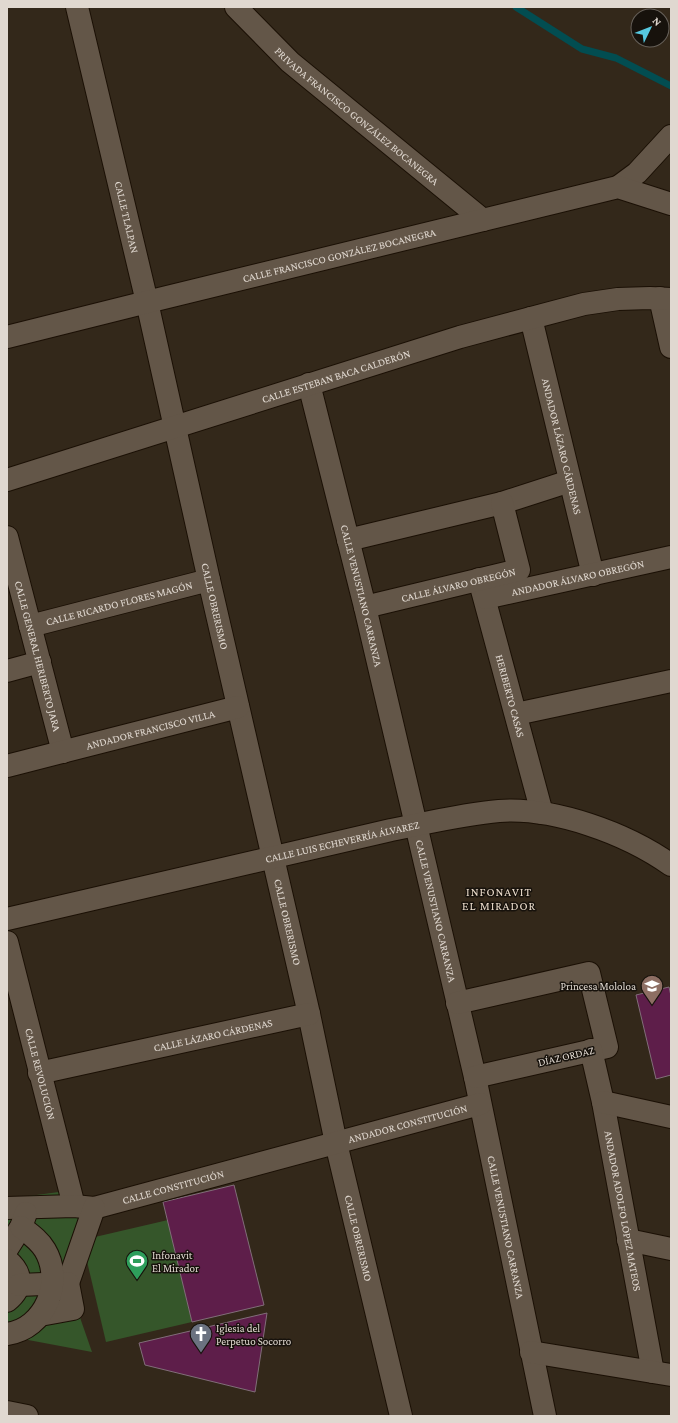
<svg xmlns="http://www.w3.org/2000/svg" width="678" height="1423" font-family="'Crimson Pro',serif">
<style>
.green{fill:#35562a}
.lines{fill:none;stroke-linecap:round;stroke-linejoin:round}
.stream{stroke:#024d51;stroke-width:7}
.building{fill:#5e1e4a;stroke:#816e79}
.street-casing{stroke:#1b1005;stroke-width:24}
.street{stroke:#635648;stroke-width:22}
.labels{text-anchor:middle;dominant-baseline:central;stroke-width:3;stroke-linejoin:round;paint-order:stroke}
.street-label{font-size:11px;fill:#e0d8d0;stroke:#17120c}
.poi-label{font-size:11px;fill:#e0d8d0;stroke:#17120c;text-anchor:start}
.neighbourhood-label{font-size:12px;letter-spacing:1px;fill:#ecddcc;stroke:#17120c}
</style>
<rect width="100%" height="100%" fill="#33281a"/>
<g class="green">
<polygon points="66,1191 90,1202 68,1283 92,1352 7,1336 7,1199"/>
<polygon points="168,1220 192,1322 106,1342 82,1240"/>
</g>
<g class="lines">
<polyline class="stream" points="516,7 582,49 616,58 671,86"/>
</g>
<g class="building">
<polygon points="669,987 671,996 671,1075 656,1079 636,995"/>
<polygon points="234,1185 264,1305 192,1322 163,1202"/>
<polygon points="267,1313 255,1392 145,1365 139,1343"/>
</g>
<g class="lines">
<g class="street-casing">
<g id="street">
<path id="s1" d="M77 7 147 302 209 580 309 1014 336 1143 401 1416"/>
<path id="s2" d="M236 7 290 62 483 220"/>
<polyline points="618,187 637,173 671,136"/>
<polyline points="660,298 671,347"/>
<path id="s3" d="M531 318 593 575"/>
<path id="s4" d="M7 337 147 302 618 187 671 204"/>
<path id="s5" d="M309 384 365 607 475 1077 545 1416"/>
<path id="s6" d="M7 480 460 337 584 304 618 299 650 298 671 299"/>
<path id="s7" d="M7 537 63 752"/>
<polyline points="348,540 502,503 570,481"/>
<path id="s8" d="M479 579 542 813"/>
<path id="s9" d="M485 598 671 557"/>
<path id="s10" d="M365 607 519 570 502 503"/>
<path id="s11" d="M30 626 209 580"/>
<polyline points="7,671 40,662"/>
<polyline points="516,714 671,681"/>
<path id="s12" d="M7 766 238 707"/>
<path id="s13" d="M7 919 391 830C427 823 463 814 499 811 554 807 626 833 671 865"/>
<path id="s14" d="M7 942 74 1206"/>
<polyline points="457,1003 589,973 607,1047 475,1077"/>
<path id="s15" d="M591 1050 603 1102 653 1372"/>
<path id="s16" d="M39 1073 309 1014"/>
<polyline points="603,1102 671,1117"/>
<path id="s17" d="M7 1208 74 1206 94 1208 480 1104"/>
<polyline points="628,1240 671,1249"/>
<polyline points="7,1249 21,1227 26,1213"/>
<path d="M7 1260C23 1273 23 1288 7 1301"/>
<polyline points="19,1285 68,1283 94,1208"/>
<polyline points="40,1315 73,1309 68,1283"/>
<path d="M7 1334C45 1329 64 1282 45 1250 39 1240 30 1234 21 1227"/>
<polyline points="531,1352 671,1375"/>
<polyline points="7,1412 27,1416"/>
</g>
</g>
<use href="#street" class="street"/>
</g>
<defs>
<g id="school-pin" transform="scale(1.15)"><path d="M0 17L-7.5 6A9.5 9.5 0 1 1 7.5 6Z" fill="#8d6e63" stroke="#17120c"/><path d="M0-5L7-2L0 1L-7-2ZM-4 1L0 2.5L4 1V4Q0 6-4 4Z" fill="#fff"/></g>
<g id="stadium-pin" transform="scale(1.15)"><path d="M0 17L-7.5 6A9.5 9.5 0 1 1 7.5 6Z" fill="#2e9e5b" stroke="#17120c"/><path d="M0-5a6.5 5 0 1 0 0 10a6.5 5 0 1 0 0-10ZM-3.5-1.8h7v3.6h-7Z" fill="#fff"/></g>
<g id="church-pin" transform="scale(1.15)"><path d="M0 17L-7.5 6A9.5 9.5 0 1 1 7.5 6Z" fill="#6b7280" stroke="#17120c"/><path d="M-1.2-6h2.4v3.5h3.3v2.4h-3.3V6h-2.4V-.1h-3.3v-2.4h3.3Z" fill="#fff"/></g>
</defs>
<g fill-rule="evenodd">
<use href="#school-pin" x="652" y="986"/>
<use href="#stadium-pin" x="137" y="1261"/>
<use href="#church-pin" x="201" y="1334"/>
</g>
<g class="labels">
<g class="street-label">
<text stroke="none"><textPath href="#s2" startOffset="163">PRIVADA FRANCISCO GONZÁLEZ BOCANEGRA</textPath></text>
<text stroke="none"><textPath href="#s1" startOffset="216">CALLE TLALPAN</textPath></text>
<text stroke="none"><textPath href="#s4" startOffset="342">CALLE FRANCISCO GONZÁLEZ BOCANEGRA</textPath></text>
<text stroke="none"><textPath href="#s6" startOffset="345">CALLE ESTEBAN BACA CALDERÓN</textPath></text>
<text stroke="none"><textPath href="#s3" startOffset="132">ANDADOR LÁZARO CÁRDENAS</textPath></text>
<text stroke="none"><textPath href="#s9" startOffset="95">ANDADOR ÁLVARO OBREGÓN</textPath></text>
<text stroke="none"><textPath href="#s10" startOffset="96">CALLE ÁLVARO OBREGÓN</textPath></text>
<text stroke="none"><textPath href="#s5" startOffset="218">CALLE VENUSTIANO CARRANZA</textPath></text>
<text stroke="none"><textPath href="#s11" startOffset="92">CALLE RICARDO FLORES MAGÓN</textPath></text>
<text stroke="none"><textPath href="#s1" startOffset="615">CALLE OBRERISMO</textPath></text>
<text stroke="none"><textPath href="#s7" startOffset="123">CALLE GENERAL HERIBERTO JARA</textPath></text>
<text stroke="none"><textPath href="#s8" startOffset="121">HERIBERTO CASAS</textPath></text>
<text stroke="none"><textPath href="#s12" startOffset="148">ANDADOR FRANCISCO VILLA</textPath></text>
<text stroke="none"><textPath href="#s13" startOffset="344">CALLE LUIS ECHEVERRÍA ÁLVAREZ</textPath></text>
<text stroke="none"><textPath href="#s5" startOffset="542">CALLE VENUSTIANO CARRANZA</textPath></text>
<text stroke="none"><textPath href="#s1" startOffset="939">CALLE OBRERISMO</textPath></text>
<text stroke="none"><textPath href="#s16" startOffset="178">CALLE LÁZARO CÁRDENAS</textPath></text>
<text transform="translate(566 1056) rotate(-13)">DÍAZ ORDAZ</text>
<text stroke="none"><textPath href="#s14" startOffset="136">CALLE REVOLUCIÓN</textPath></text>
<text stroke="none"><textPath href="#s17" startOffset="412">ANDADOR CONSTITUCIÓN</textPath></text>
<text stroke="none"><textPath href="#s17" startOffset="169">CALLE CONSTITUCIÓN</textPath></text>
<text stroke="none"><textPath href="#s15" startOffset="164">ANDADOR ADOLFO LÓPEZ MATEOS</textPath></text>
<text stroke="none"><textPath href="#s5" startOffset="866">CALLE VENUSTIANO CARRANZA</textPath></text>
<text stroke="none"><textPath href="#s1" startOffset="1263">CALLE OBRERISMO</textPath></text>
</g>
<g class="poi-label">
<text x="636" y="986" text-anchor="end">Princesa Mololoa</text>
<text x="152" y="1255">Infonavit<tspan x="152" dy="13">El Mirador</tspan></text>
<text x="216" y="1328">Iglesia del<tspan x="216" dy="13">Perpetuo Socorro</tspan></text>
</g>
<g class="neighbourhood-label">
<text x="499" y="892">INFONAVIT<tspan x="499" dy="14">EL MIRADOR</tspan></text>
</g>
</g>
<rect width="678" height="1423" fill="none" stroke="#e0d8d0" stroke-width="16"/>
<g transform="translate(650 28) rotate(47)"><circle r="19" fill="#17120c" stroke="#67615a"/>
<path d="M0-3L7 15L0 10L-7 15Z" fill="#56c9e1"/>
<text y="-6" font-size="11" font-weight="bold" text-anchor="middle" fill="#e0d8d0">N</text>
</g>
</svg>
